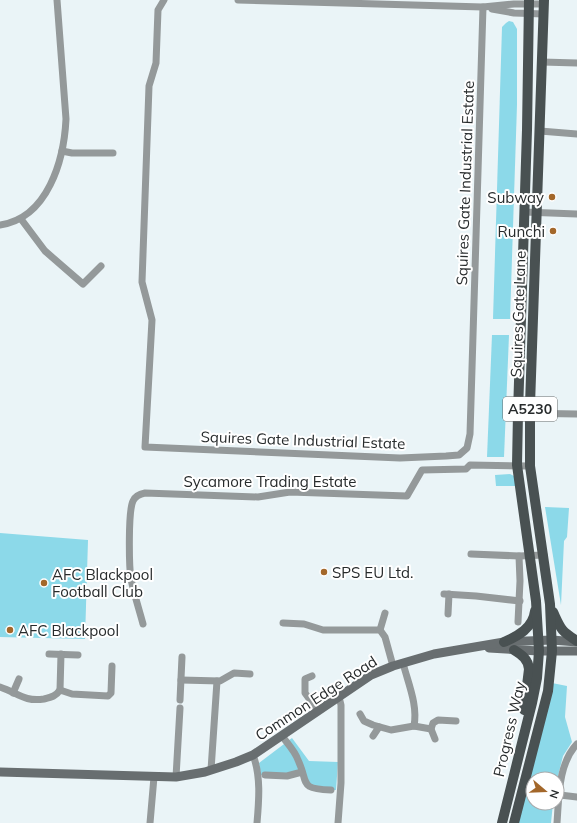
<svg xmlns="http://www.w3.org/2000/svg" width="577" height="823" font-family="Mulish,sans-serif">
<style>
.green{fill:#8cd9e9}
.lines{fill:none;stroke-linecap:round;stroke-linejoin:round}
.street{stroke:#94999a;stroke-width:7}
.secondary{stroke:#686e70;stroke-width:9}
.primary{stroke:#495152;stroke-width:10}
.poi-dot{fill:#a3672a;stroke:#fff;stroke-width:1.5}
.labels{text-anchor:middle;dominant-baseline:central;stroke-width:4;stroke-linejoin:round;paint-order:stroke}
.shield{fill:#fff;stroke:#686b6b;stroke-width:1}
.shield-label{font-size:14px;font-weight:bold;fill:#272b2c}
.street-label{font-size:15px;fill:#272b2c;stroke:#fff}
.poi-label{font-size:15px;fill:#272b2c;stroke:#fff;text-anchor:start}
</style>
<rect width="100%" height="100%" fill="#eaf4f7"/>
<g class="green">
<polygon points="509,21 513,22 517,29 517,105 510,319 493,319 502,27 506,23"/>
<polygon points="492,335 509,335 504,457 487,457"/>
<polygon points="510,474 514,476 517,486 496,486 495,475"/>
<polygon points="545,507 569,508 567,537 564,541 561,605"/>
<polygon points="0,533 88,540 85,639 0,637"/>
<polygon points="552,683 567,686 565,717 572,742 563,756 557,780 533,779 533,803 553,803 551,823 518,823"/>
<polygon points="292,738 309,761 338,762 336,790 312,789 302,772 287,776 261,775 259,763"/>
</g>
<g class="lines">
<g class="street">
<polyline points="164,0 158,10 156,63 149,86 142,282 152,320 145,447 400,458 446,456 459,455 467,448 470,434 483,7"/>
<polyline points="238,0 483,7 514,4 544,4"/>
<polyline points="492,9 514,13 544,14"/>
<polyline points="542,62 577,63"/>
<polyline points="540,131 577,134"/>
<polyline points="62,151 72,153 113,153"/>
<polyline points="524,212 577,214"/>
<polyline points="21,219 45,251 83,284 101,266"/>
<path d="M0 225C48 218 64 160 66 119L57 0"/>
<polyline points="518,413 577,414"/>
<polyline points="471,554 519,556 544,555"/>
<polyline points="444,594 476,596 520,601"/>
<polyline points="448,614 449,594"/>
<polyline points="518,622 520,581 519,556"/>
<polyline points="283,623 304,624 323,630 380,630 385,637 393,666"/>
<path d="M143 624C139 609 134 594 131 579 129 567 128 511 133 501 135 496 140 494 145 493L258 497 290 492 407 496 422 470 466 469 470 465 530 466"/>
<polyline points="380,630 385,613"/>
<polyline points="49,654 78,655"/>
<path d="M403 663C408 683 418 705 414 726"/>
<polyline points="312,676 305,679 305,693 318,711"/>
<polyline points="181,680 220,681 234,673 250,674"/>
<path d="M0 687C18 693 24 702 44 699 52 697 56 696 60 690L72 694 108 696 111 693 112 666"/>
<polyline points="60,690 61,654"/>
<polyline points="13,693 19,679"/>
<polyline points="180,700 182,657"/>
<polyline points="360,714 364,721 373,725 391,730 414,726 431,729 433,723 438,720 456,721"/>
<polyline points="431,729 435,739"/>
<path d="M282 736C287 743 295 751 298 760 309 783 298 789 331 790"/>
<polyline points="373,736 379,727"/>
<path d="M253 755C261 776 259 800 257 823"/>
<polyline points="211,770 217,681"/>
<polyline points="265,775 287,776 302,772"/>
<polyline points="176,777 180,708"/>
<polyline points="560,795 577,797"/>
<polyline points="150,823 154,777"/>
<polyline points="338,823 341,783 341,705 339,697"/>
<path d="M557 823C559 797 558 764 577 744"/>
</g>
<g class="secondary">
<polyline points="489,648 539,651 577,651"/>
<polyline points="0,772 176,777 205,772 236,762 253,755 371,675 393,666 434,654 504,642 552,640 577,642"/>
</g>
<g class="primary">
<path d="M553 612C561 629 560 630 577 641"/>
<path d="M504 642C518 636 533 628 535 611"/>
<path d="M514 650C522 655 528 659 529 669L524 710"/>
<polyline points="502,823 532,703 537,678 539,651 536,601 517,465 518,413 527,130 529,0"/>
<polyline points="514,823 548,691 552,651 550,604 530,466 530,405 544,0"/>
</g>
</g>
<g class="poi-dot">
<circle cx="552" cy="197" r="4"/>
<circle cx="553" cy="231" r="4"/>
<circle cx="324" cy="572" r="4"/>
<circle cx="44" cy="583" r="4"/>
<circle cx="10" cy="630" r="4"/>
</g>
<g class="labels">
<rect class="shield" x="503" y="397" width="54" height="24" rx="3"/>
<g class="shield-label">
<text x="530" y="409">A5230</text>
</g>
<g class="street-label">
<text transform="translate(465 183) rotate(-88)">Squires Gate Industrial Estate</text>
<text transform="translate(518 314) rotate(-88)">Squires Gate Lane</text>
<text transform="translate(303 440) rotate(2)">Squires Gate Industrial Estate</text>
<text x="270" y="481">Sycamore Trading Estate</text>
<text transform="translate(316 698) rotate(-33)">Common Edge Road</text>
<text transform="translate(509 729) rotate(-77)">Progress Way</text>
</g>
<g class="poi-label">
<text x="544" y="197" text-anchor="end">Subway</text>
<text x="545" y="231" text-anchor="end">Runchi</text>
<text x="332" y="572">SPS EU Ltd.</text>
<text x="52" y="574">AFC Blackpool<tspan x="52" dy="17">Football Club</tspan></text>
<text x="18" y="630">AFC Blackpool</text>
</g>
</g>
<g transform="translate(545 791) rotate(109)"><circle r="19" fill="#ffffff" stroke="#a9aaab"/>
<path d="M0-3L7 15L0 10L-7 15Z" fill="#a3672a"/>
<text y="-6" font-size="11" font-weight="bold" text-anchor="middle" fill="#272b2c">N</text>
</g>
</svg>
